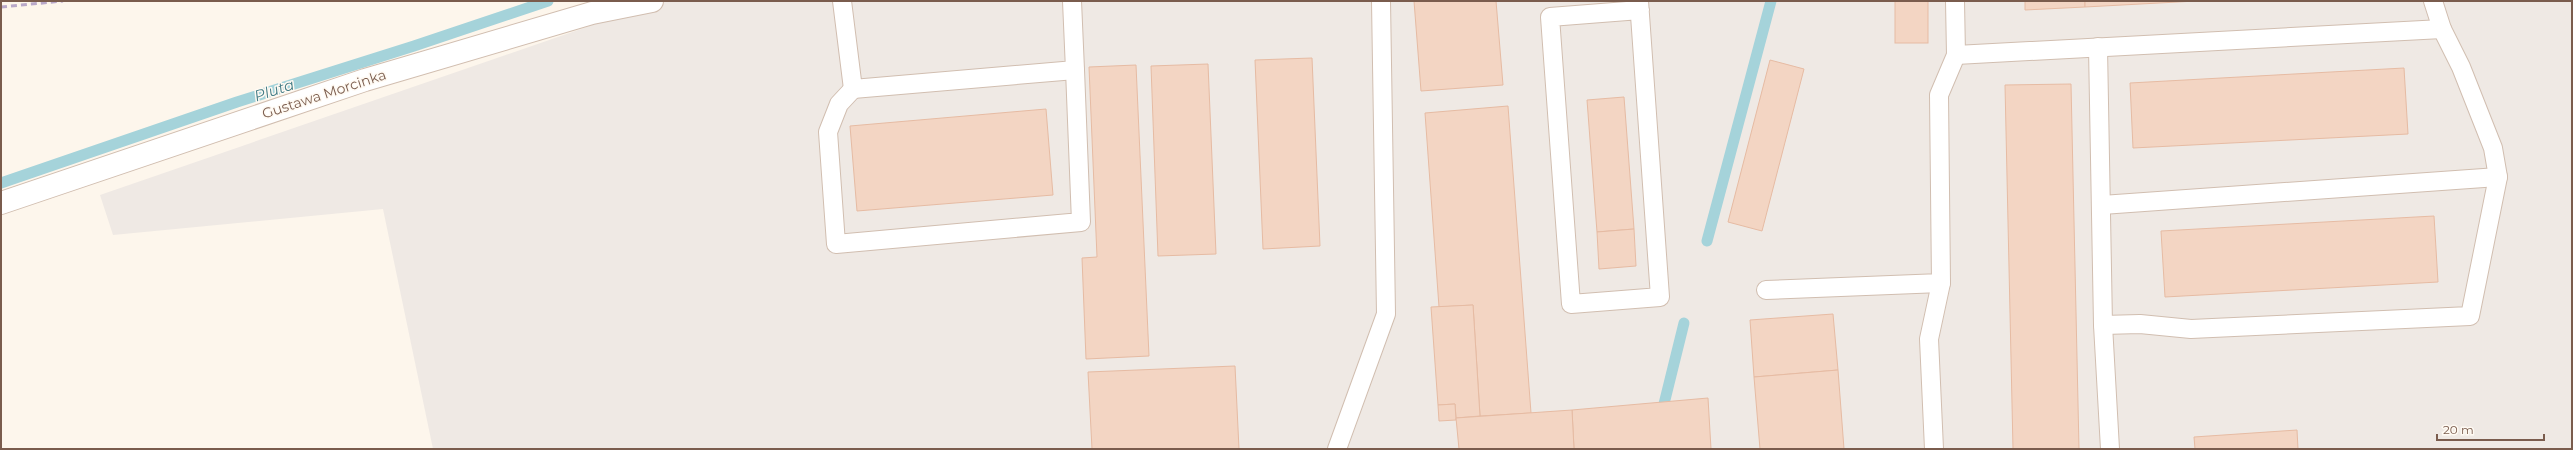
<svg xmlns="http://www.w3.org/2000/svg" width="2573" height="450" font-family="Montserrat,sans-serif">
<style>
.industrial{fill:#efe9e4}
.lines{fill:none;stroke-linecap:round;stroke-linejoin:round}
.stream{stroke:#a5d3da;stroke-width:11}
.building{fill:#f3d5c3;stroke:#e6bba3}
.service-casing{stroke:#d1beb0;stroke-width:20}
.minor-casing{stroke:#d1beb0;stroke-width:24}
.service{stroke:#fff;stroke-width:18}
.minor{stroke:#fff;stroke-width:22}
.rail{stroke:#b9a8c9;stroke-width:3;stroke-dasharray:6 4;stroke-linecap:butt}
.labels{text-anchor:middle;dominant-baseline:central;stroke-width:3;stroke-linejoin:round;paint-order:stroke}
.street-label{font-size:14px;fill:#7a5c4d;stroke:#fffaf3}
.water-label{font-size:15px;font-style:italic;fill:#437c86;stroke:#fffaf3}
</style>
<rect width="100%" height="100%" fill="#fdf6ec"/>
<polygon class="industrial" points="662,1 2572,1 2572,449 433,449 383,209 113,235 100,195"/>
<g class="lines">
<g class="stream">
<polyline points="1,183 237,102 414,46 548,1"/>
<polyline points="1707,241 1771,1"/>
<polyline points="1661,416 1684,323"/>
</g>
</g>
<g class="building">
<polygon points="1414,1 1496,1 1503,85 1421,91"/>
<rect x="1895" y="1" width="33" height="42"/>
<polygon points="2025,1 2085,1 2085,7 2025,10"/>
<polygon points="2085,1 2196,1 2085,7"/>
<polygon points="1312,58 1320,246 1263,249 1255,60"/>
<polygon points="1770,60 1804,69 1762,231 1728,222"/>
<polygon points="1208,64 1216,254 1158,256 1151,66"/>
<polygon points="1136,65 1149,356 1086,359 1082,258 1097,257 1089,67"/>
<polygon points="2404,68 2408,134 2133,148 2130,83"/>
<polygon points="2071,84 2079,449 2013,449 2005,85"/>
<polygon points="1624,97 1634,229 1597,232 1587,100"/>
<polygon points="1508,106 1531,413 1480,416 1473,305 1439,307 1425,113"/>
<polygon points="1046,109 1053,195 857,211 850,126"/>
<polygon points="2434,216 2438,282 2165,297 2161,231"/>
<polygon points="1634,229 1636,266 1599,269 1597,232"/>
<polygon points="1473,305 1480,416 1456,418 1455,404 1438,405 1431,307"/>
<polygon points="1833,314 1838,370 1754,377 1750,320"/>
<polygon points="1235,366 1239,449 1092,449 1088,372"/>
<polygon points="1838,370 1844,449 1760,449 1754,377"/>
<polygon points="1708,398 1711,449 1574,449 1572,410"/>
<polygon points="1455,404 1456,420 1439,421 1438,405"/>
<polygon points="1572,410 1574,449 1459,449 1456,418"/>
<polygon points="2297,430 2298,449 2195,449 2194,437"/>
</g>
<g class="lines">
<g class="service-casing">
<g id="service">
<polyline points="842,1 853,89 1075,70 1072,1"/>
<polyline points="1639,1 1660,297 1571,304 1550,17 1640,10"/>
<polyline points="2098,47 2103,325 2110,449"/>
<polyline points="1956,55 2442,29"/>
<polyline points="853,89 839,104 828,132 836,244 1081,222 1075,70"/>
<polyline points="2102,205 2498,177"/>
<polyline points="1766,290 1941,283 1939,95 1956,55 1955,1"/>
<polyline points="2103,325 2140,324 2191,329 2470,316 2498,177 2493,148 2461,67 2442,29 2433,1"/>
<polyline points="1337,449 1386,314 1381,1"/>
<polyline points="1934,449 1929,339 1941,283"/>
</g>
</g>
<g class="minor-casing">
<polyline id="minor" points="1,203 365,80 592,13 652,1"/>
</g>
<use href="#service" class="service"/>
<use href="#minor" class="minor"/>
<polyline class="rail" points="1,7 63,1"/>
</g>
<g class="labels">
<g class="street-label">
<text transform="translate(324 94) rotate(-18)">Gustawa Morcinka</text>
</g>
<g class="water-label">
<text transform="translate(274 90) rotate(-18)">Pluta</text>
</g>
</g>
<rect width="2573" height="450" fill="none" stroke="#7a5c4d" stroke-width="4"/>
<path d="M2437 434v6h107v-6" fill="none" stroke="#7a5c4d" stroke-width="2"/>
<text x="2443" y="434" font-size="12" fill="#7a5c4d" stroke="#fffaf3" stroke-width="3" paint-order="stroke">20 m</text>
</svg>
